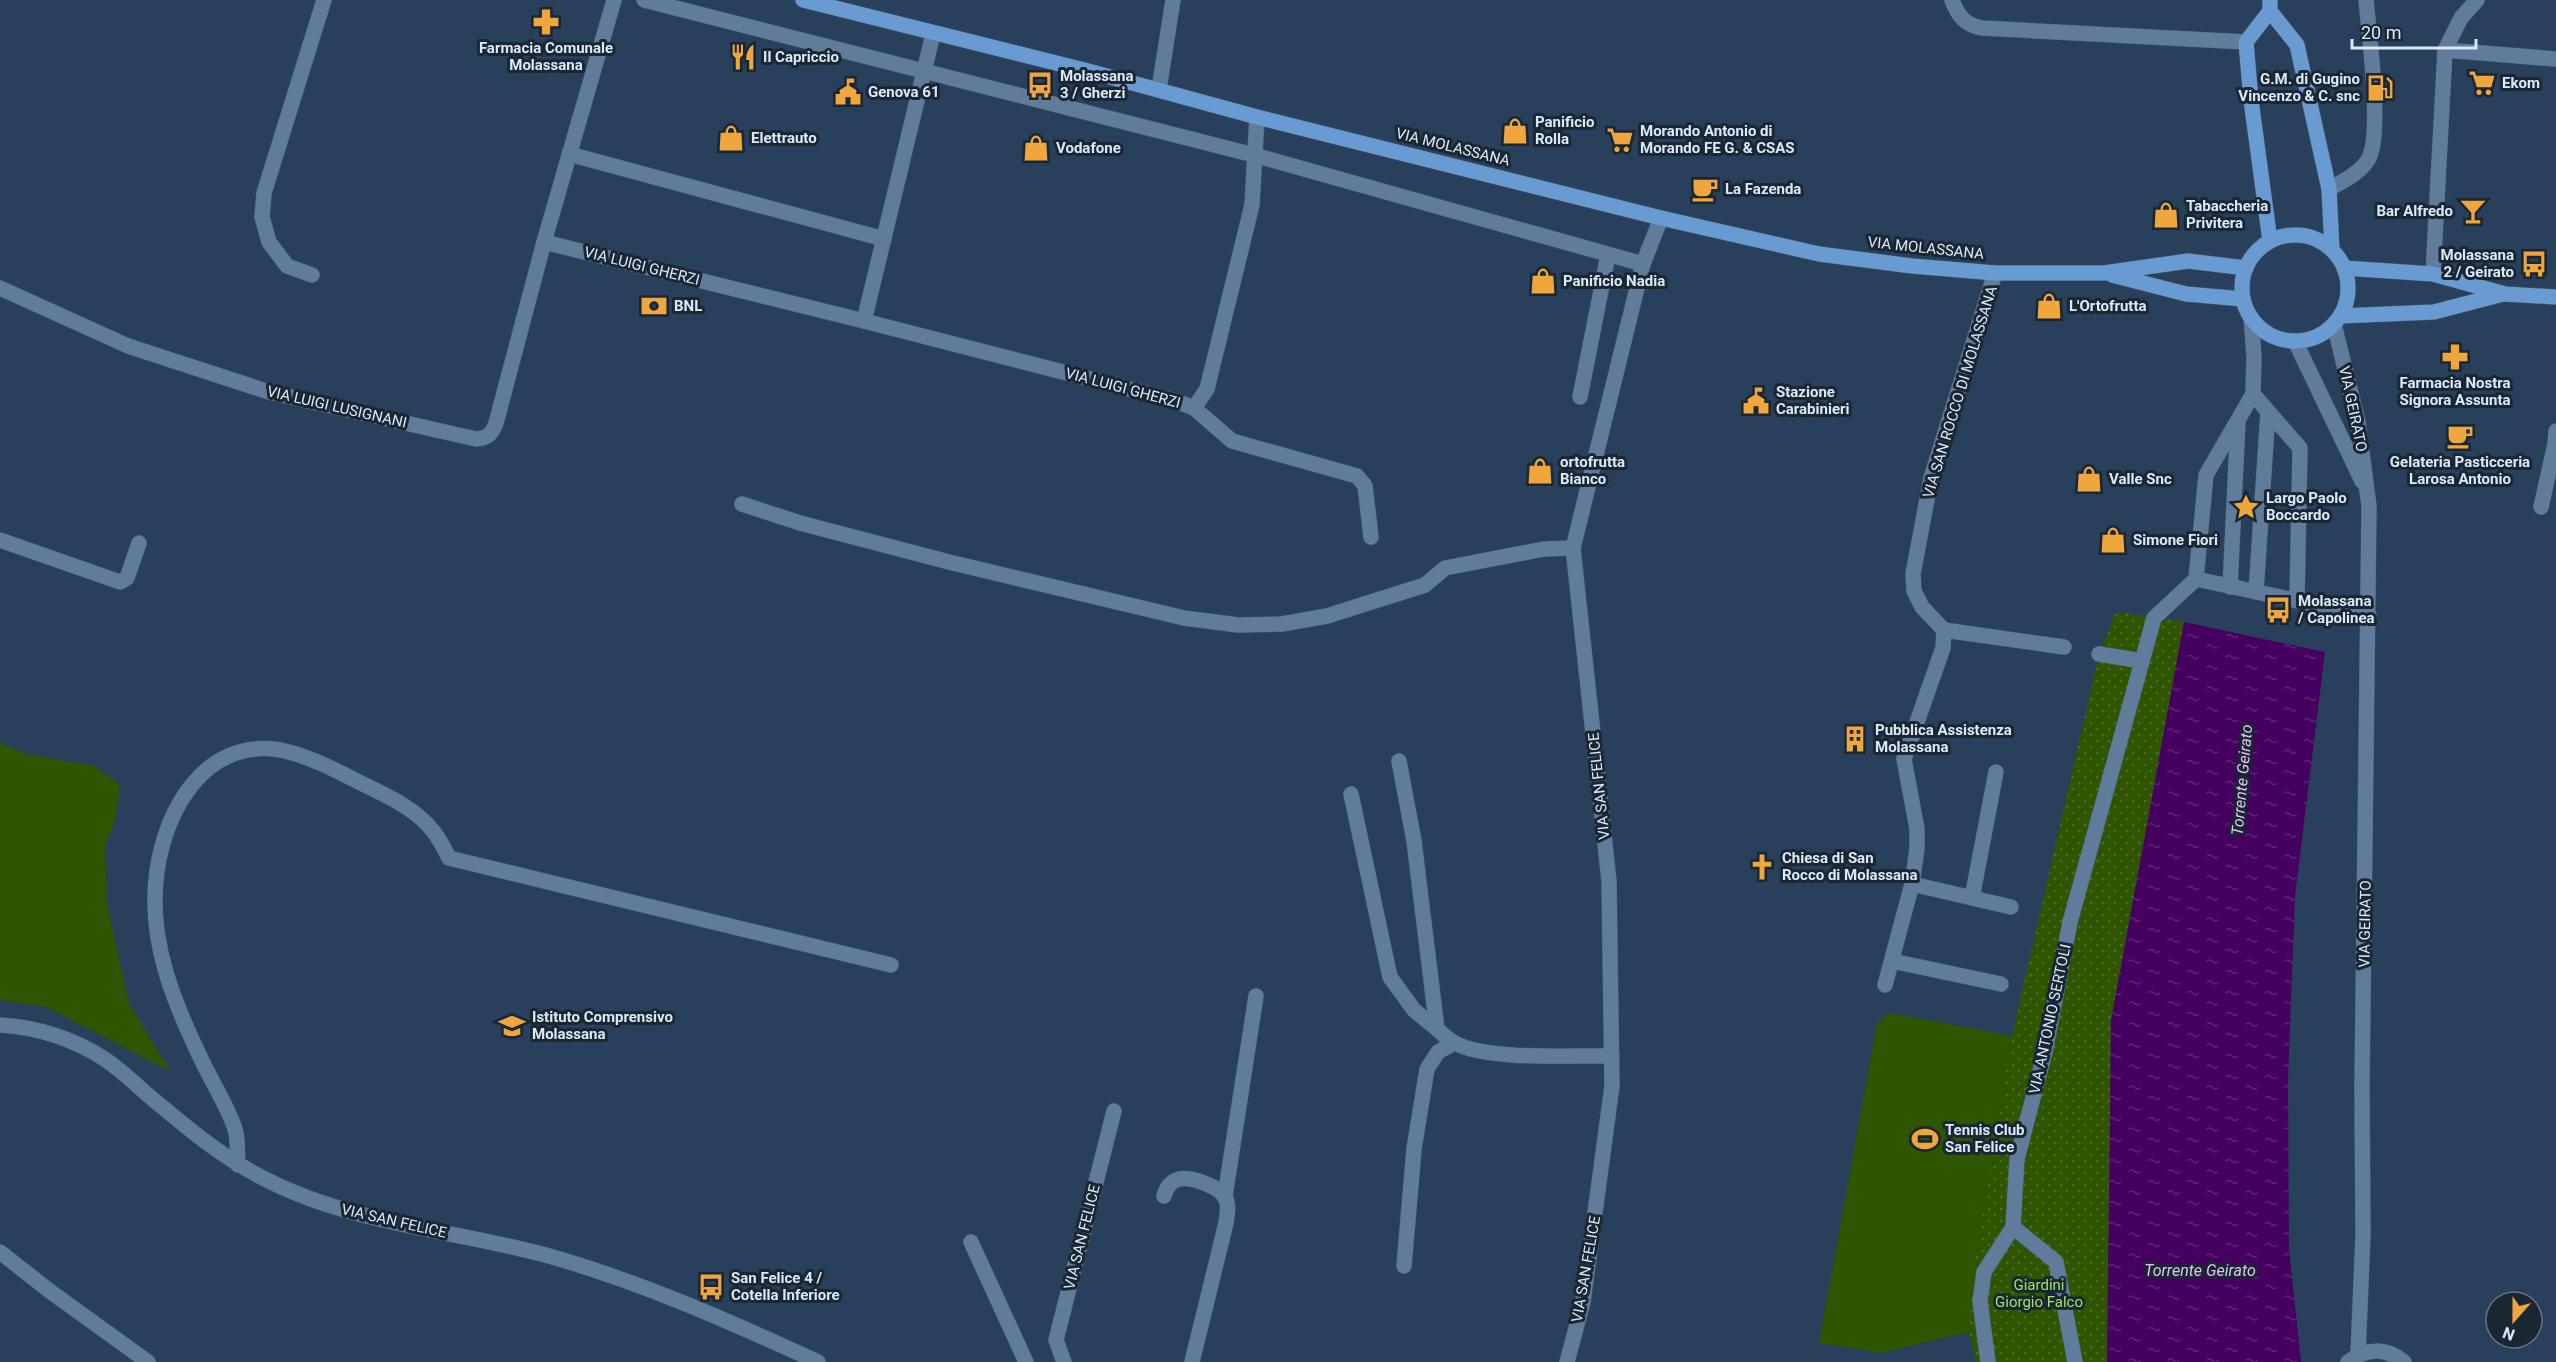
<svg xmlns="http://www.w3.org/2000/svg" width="2556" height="1362" font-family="Roboto,sans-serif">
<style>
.grass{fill:#305500}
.garden{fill:url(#garden-dots)}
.water{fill:url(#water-ripples)}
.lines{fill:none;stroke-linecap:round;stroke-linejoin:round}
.minor-casing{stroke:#485d74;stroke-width:16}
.major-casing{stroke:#485d74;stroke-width:16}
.minor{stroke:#617b9a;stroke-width:15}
.major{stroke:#699ad2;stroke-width:15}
.labels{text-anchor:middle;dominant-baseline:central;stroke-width:6;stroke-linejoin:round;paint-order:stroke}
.poi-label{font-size:15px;font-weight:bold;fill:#dae9fa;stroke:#1b2633;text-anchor:start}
.street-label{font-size:15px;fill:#dae9fa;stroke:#1b2633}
.park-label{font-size:15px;fill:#9fe561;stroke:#1b2633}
.water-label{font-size:16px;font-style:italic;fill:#dfc2f1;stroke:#1b2633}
</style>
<defs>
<pattern id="garden-dots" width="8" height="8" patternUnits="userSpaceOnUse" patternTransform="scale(1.5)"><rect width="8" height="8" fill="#305500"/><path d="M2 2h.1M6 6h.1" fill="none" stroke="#4d6d26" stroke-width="1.8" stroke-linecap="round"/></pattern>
<pattern id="water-ripples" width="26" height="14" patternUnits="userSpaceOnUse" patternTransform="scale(1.5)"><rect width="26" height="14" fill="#450060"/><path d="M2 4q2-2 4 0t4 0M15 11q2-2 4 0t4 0" fill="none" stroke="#5f2578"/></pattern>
</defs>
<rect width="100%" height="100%" fill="#28405b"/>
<g class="grass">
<polygon points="0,743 26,754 94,766 120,785 116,817 105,846 107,905 129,1003 170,1071 46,1007 0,1000"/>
<polygon points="1890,1013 2012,1036 1973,1274 1969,1332 1882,1353 1819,1343 1877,1023"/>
</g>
<polygon class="garden" points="2116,612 2184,622 2111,1021 2107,1362 1976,1362 1969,1332 1973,1274 2012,1036 2099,654"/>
<polygon class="water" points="2184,622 2325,652 2295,896 2288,1080 2289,1249 2301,1362 2107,1362 2111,1021"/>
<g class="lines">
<g class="minor-casing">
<g id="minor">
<polyline points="644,0 1254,155 1643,264"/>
<path d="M1952 0C1958 16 1965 25 1982 28L2246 42"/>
<polyline points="2445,50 2461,18 2477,0"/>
<polyline points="1159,89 1173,0"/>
<polyline points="569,154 884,239"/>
<path d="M2329 189C2343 181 2361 173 2369 158 2382 132 2369 33 2366 0"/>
<polyline points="544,242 864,321 1176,401 1194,408 1232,441 1357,476 1365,486 1371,537"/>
<polyline points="1995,273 1931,478 1913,574 1914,591 1922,607 1944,630 2064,647"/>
<polyline points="2433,274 2445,50 2556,59"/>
<polyline points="312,275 287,266 269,242 262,217 264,193 324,0"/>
<path d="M0 288 128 346 269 392 476 439C488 438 492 434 496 423L544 242 614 0"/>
<polyline points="864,321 933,34"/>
<polyline points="2334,324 2358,422 2369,506 2362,1086 2363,1235 2358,1354"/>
<polyline points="2295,341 2362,481"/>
<polyline points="2253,394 2300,448 2297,601"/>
<polyline points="1580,397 1608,255"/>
<polyline points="1194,408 1207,389 1252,205 1257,117"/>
<polyline points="742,504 800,523 949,562 1184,618 1238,625 1282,624 1327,616 1425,585 1445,568 1544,549 1573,548"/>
<polyline points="2541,507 2555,444 2556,431"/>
<polyline points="0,540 120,582 127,578 139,543"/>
<polyline points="2196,579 2206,475 2253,394 2254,357 2251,317"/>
<polyline points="2196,579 2369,616"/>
<polyline points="2230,587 2238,422"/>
<polyline points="2256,592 2268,412"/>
<polyline points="2099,654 2142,661"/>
<path d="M1399 761 1414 841 1437 1029C1442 1033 1448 1040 1455 1043 1488 1061 1572 1055 1612 1056"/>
<polyline points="1351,794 1390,977 1414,1010 1437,1029"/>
<polyline points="1912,884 2011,907"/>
<polyline points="1972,898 1996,772"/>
<polyline points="1892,961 2001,984"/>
<polyline points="1885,985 1912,884 1917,848 1917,829 1904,759 1943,648 1944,630"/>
<path d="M0 1025C37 1027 75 1039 106 1060 121 1070 134 1083 148 1095 185 1126 221 1157 265 1179 352 1224 455 1230 549 1256 641 1282 731 1322 818 1362"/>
<path d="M238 1165C237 1154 238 1143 236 1133 233 1116 211 1080 203 1063 174 1003 147 940 157 871 166 811 202 743 273 749 297 751 332 768 353 779 380 793 414 806 433 831 440 839 444 849 449 858L891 965"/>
<path d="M1164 1196C1170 1175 1186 1176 1204 1183 1211 1186 1220 1189 1224 1196 1230 1203 1227 1215 1226 1223L1192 1362"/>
<polyline points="1225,1196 1256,996"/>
<polyline points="971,1242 1026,1362"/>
<polyline points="0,1252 51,1292 148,1362"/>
<polyline points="1404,1266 1414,1149 1427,1069 1438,1052 1454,1043"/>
<polyline points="1064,1362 1056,1340 1114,1111"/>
<polyline points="1567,1362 1583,1302 1612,1086 1609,881 1573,548 1643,264 1661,218"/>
<polyline points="1988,1362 1980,1301 1984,1272 2013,1227"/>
<polyline points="2075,1362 2056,1262 2013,1227 2017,1159 2045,1052 2070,922 2154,618 2196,579"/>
<path d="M2348 1362C2366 1348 2386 1347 2404 1362"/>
</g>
</g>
<g class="major-casing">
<g id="major">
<polyline points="803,0 1092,72 1257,117 1661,218 1819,254 1912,266 1995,273 2104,273 2188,261 2246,268"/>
<polyline points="2270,0 2270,11 2297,45 2329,189 2332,250"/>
<circle cx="2295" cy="288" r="53"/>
<polyline points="2270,241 2251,100 2246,42 2270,11"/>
<polyline points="2344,268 2433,274 2505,294 2556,297"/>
<polyline points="2112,275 2186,294 2243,299"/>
<polyline points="2340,316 2434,312 2503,294"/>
</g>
</g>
<use href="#minor" class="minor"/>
<use href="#major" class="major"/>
</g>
<defs>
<g id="pharmacy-bare" transform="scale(2.07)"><path d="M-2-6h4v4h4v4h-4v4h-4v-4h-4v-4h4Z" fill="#efa73d" stroke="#1b2633" stroke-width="2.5" paint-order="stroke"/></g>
<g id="restaurant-bare" transform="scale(2.07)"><path d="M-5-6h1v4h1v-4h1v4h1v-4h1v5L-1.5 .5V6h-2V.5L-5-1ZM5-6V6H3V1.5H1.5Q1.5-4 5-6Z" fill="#efa73d" stroke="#1b2633" stroke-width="2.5" paint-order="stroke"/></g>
<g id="supermarket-bare" transform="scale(2.07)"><path d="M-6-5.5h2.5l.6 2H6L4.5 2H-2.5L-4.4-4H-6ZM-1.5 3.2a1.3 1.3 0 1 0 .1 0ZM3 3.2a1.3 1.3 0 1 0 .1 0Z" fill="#efa73d" stroke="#1b2633" stroke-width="2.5" paint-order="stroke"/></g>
<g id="bus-bare" transform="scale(2.07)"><path d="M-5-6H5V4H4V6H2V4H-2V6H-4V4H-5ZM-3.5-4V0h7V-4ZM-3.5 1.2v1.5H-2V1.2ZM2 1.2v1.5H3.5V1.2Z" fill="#efa73d" stroke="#1b2633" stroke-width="2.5" paint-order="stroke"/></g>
<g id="fuel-bare" transform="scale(2.07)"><path d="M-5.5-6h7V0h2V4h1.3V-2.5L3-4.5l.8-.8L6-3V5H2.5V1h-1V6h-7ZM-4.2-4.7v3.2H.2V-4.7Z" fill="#efa73d" stroke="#1b2633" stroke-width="2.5" paint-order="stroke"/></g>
<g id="civic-bare" transform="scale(2.07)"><path d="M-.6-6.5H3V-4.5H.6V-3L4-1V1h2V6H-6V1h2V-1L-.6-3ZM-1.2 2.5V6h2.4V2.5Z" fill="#efa73d" stroke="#1b2633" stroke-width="2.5" paint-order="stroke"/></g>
<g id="shop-bare" transform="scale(2.07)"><path d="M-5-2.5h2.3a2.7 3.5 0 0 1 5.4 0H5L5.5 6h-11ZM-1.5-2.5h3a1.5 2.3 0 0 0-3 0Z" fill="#efa73d" stroke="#1b2633" stroke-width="2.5" paint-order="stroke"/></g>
<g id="cafe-bare" transform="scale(2.07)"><path d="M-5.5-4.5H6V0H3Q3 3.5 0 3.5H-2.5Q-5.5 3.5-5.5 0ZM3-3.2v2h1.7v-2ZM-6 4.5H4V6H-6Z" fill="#efa73d" stroke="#1b2633" stroke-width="2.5" paint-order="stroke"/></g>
<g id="bar-bare" transform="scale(2.07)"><path d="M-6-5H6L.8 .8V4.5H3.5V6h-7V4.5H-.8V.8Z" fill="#efa73d" stroke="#1b2633" stroke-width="2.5" paint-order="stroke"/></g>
<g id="bank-bare" transform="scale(2.07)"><path d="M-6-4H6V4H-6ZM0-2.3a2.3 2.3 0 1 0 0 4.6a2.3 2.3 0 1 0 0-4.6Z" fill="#efa73d" stroke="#1b2633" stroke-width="2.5" paint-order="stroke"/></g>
<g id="sight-bare" transform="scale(2.07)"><path d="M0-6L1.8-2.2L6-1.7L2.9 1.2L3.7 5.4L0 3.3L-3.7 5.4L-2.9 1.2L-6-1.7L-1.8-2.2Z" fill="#efa73d" stroke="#1b2633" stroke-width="2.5" paint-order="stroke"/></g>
<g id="building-bare" transform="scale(2.07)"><path d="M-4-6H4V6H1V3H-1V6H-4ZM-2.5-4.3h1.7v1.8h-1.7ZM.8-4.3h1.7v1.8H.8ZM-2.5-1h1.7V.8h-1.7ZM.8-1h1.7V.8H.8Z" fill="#efa73d" stroke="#1b2633" stroke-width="2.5" paint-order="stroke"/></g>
<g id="church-bare" transform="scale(2.07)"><path d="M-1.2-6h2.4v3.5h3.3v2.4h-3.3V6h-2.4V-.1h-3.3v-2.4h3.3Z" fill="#efa73d" stroke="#1b2633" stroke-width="2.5" paint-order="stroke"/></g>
<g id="school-bare" transform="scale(2.07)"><path d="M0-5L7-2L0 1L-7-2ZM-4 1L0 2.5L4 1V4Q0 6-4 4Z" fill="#efa73d" stroke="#1b2633" stroke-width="2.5" paint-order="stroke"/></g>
<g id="stadium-bare" transform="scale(2.07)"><path d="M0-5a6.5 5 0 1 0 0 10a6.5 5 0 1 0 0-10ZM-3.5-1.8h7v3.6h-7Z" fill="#efa73d" stroke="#1b2633" stroke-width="2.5" paint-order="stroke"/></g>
</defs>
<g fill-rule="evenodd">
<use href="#pharmacy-bare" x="546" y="22"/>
<use href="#restaurant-bare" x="743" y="57"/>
<use href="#supermarket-bare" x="2482" y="83"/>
<use href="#bus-bare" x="1040" y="85"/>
<use href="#fuel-bare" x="2380" y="88"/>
<use href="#civic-bare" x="848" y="92"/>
<use href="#shop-bare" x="1515" y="131"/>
<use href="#shop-bare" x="731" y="138"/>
<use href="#supermarket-bare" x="1620" y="140"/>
<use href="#shop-bare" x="1036" y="148"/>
<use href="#cafe-bare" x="1705" y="189"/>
<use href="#bar-bare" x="2473" y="211"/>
<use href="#shop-bare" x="2166" y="215"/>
<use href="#bus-bare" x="2534" y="264"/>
<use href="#shop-bare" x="1543" y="281"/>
<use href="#bank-bare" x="654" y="306"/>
<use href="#shop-bare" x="2049" y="306"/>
<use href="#pharmacy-bare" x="2455" y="357"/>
<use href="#civic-bare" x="1756" y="401"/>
<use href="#cafe-bare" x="2460" y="436"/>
<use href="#shop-bare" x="1540" y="471"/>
<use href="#shop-bare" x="2089" y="479"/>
<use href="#sight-bare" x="2246" y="507"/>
<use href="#shop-bare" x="2113" y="540"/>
<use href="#bus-bare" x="2278" y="610"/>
<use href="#building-bare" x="1855" y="739"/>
<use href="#church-bare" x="1762" y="867"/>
<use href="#school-bare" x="512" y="1026"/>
<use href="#stadium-bare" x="1925" y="1139"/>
<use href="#bus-bare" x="711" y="1287"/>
</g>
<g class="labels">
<g class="poi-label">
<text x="546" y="48" text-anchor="middle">Farmacia Comunale<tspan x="546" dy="17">Molassana</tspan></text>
<text x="763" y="57">Il Capriccio</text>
<text x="1060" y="76">Molassana<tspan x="1060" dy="17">3 / Gherzi</tspan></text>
<text x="2360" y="79" text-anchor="end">G.M. di Gugino<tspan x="2360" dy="17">Vincenzo &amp; C. snc</tspan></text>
<text x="2502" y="83">Ekom</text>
<text x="868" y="92">Genova 61</text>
<text x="1535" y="122">Panificio<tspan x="1535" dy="17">Rolla</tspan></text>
<text x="1640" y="131">Morando Antonio di<tspan x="1640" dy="17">Morando FE G. &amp; CSAS</tspan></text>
<text x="751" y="138">Elettrauto</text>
<text x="1056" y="148">Vodafone</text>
<text x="1725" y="189">La Fazenda</text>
<text x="2186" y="206">Tabaccheria<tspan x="2186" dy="17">Privitera</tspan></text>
<text x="2453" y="211" text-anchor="end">Bar Alfredo</text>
<text x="2514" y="255" text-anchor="end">Molassana<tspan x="2514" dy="17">2 / Geirato</tspan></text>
<text x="1563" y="281">Panificio Nadia</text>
<text x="674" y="306">BNL</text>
<text x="2069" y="306">L'Ortofrutta</text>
<text x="2455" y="383" text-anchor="middle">Farmacia Nostra<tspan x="2455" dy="17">Signora Assunta</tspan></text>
<text x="1776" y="392">Stazione<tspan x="1776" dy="17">Carabinieri</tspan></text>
<text x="1560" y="462">ortofrutta<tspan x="1560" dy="17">Bianco</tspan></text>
<text x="2460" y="462" text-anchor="middle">Gelateria Pasticceria<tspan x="2460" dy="17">Larosa Antonio</tspan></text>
<text x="2109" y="479">Valle Snc</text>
<text x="2266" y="498">Largo Paolo<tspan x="2266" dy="17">Boccardo</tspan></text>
<text x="2133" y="540">Simone Fiori</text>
<text x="2298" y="601">Molassana<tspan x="2298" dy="17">/ Capolinea</tspan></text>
<text x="1875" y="730">Pubblica Assistenza<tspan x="1875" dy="17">Molassana</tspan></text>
<text x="1782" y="858">Chiesa di San<tspan x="1782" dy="17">Rocco di Molassana</tspan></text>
<text x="532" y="1017">Istituto Comprensivo<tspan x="532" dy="17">Molassana</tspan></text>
<text x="1945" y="1130">Tennis Club<tspan x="1945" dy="17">San Felice</tspan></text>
<text x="731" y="1278">San Felice 4 /<tspan x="731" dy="17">Cotella Inferiore</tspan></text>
</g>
<g class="street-label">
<text transform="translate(1453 147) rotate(14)">VIA MOLASSANA</text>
<text transform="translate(1926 248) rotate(6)">VIA MOLASSANA</text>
<text transform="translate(642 266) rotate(14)">VIA LUIGI GHERZI</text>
<text transform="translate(1123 388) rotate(15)">VIA LUIGI GHERZI</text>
<text transform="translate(1960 392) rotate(-73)">VIA SAN ROCCO DI MOLASSANA</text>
<text transform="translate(337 407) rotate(13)">VIA LUIGI LUSIGNANI</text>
<text transform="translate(2353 409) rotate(78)">VIA GEIRATO</text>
<text transform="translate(1599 786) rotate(-96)">VIA SAN FELICE</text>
<text transform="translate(2365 924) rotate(-89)">VIA GEIRATO</text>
<text transform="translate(2050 1019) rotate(-78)">VIA ANTONIO SERTOLI</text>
<text transform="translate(394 1221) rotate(13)">VIA SAN FELICE</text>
<text transform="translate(1082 1237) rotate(-76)">VIA SAN FELICE</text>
<text transform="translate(1586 1269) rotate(-80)">VIA SAN FELICE</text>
</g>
<g class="park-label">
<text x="2039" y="1285">Giardini<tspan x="2039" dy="17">Giorgio Falco</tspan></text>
</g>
<g class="water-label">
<text transform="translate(2242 780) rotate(-85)">Torrente Geirato</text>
<text x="2200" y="1270">Torrente Geirato</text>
</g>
</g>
<g transform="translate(2514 1320) rotate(201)"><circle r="28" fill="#1b2633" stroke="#677483" stroke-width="1.5"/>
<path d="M0-4.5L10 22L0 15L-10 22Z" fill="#efa73d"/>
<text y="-9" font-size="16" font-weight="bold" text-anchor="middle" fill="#dae9fa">N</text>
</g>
<path d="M2352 39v9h124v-9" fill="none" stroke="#dae9fa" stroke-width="3"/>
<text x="2361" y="39" font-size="18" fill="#dae9fa" stroke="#1b2633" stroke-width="4.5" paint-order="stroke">20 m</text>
</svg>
